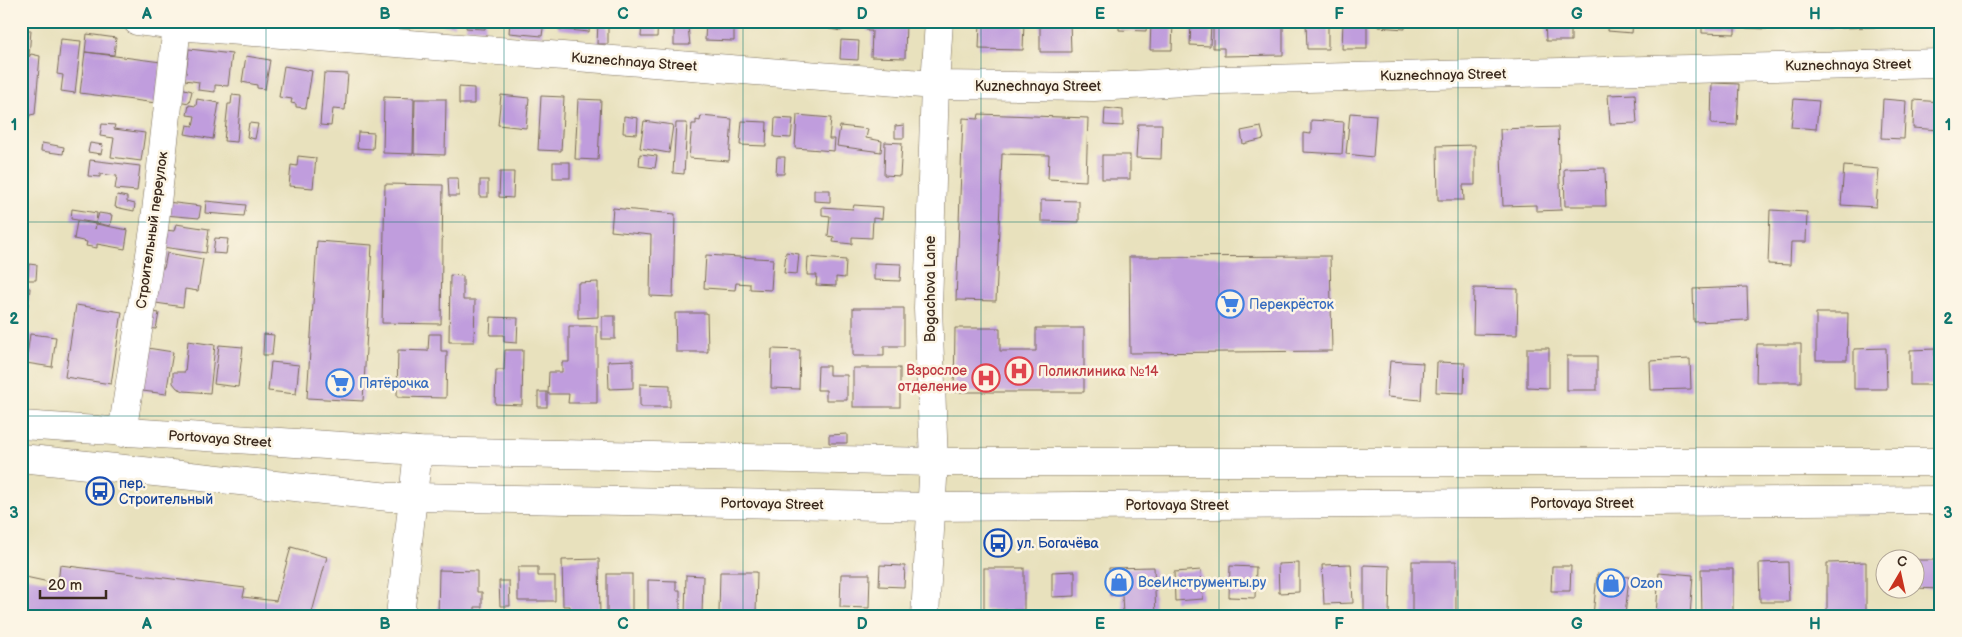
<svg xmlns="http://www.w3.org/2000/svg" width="1962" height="637" font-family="'Balsamiq Sans',sans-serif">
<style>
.building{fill:#c09ddd}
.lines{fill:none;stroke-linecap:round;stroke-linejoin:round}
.minor-casing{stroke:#786a56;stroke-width:29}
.major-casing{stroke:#786a56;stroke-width:29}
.minor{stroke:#fff;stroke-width:28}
.major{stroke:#fff;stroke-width:28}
.grid{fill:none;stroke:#0f766e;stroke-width:1;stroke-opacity:0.55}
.labels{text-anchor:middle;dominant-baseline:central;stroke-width:5;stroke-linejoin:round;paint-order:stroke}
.street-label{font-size:14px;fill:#3b2a1e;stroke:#fcf5e5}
.shop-label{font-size:14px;fill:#366cbe;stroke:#fcf5e5;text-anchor:start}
.health-label{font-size:14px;fill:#be3a42;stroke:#fcf5e5;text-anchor:end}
.transit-label{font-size:14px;fill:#164399;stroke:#fcf5e5;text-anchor:start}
.neatline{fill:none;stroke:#0f766e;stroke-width:2}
.grid-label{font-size:16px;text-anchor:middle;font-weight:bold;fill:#0f766e}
</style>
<rect width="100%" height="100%" fill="#fcf5e5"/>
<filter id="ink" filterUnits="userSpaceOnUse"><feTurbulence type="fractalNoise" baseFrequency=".02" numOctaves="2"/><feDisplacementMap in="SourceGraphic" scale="10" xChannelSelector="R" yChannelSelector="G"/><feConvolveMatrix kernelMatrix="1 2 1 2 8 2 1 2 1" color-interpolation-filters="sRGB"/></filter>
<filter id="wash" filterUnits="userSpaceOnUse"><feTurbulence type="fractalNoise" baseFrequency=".0096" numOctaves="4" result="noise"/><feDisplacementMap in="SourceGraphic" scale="20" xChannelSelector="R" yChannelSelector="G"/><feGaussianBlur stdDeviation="1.12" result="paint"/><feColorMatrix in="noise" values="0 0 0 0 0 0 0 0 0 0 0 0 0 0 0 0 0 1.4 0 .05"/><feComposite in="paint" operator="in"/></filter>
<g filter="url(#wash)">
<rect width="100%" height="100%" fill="#e8e1bd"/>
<g id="blocks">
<g class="building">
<polygon points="444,21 454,21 454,26 443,25"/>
<polygon points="467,21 486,21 485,29 466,28"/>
<polygon points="510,21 544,21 542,36 509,33"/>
<polygon points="558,21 590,21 589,32 558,29"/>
<polygon points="598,21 608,21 608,44 597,44"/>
<polygon points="642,21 658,21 657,37 641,37"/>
<polygon points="706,21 734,21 734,41 705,40"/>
<polygon points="830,21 843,21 841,31 829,29"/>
<polygon points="867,21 906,21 905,58 871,57 872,31 867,31"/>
<polygon points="980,21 1024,21 1023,50 979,49"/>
<polygon points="1040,21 1070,21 1071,52 1040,52"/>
<polygon points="1119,21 1147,21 1146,31 1119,30"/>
<polygon points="1151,21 1173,21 1172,50 1150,50"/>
<polygon points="1191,21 1211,21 1210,46 1190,45"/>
<polygon points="1213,21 1283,21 1283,55 1224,56 1224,48 1213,48"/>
<polygon points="1343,21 1367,21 1367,49 1342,49"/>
<polygon points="1378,21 1405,21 1405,29 1378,27"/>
<rect x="1437" y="21" width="16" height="3"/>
<polygon points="1545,21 1571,21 1571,41 1546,41"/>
<polygon points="1609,21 1633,21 1632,33 1608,31"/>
<polygon points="1702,21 1735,21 1735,34 1702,33"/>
<polygon points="1745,21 1767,21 1767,29 1745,28"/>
<rect x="1800" y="21" width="31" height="7"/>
<polygon points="1839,21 1874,21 1875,27 1840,28"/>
<polygon points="1328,22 1328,49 1307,49 1306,23"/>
<polygon points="674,26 688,26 690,45 674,45"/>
<polygon points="21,30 31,30 29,57 31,54 40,56 35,114 30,115 27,123 21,126"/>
<polygon points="87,34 116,38 114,55 85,52"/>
<polygon points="61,39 81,41 75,93 61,91 63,75 57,74"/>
<polygon points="841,40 859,41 858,60 840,59"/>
<polygon points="189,49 232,54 228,86 215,85 215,92 198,90 199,82 185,80"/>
<polygon points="85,52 161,62 156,103 80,93"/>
<polygon points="246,56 270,60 265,89 257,88 257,85 242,82"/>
<polygon points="284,66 312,71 306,108 296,107 296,104 291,103 292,99 279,97"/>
<polygon points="324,73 348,74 345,110 333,109 331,126 320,125"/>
<polygon points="1712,83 1739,84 1737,125 1711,124"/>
<polygon points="459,87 474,88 474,104 459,104"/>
<polygon points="181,88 192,91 189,103 178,101"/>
<polygon points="1635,94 1637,123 1610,124 1608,95"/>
<polygon points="232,95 241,96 237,142 224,141 228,104 231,104"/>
<polygon points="501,95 529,98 526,128 498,125"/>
<polygon points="541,96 564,97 561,151 538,150"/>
<polygon points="384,97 414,98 413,154 383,153"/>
<polygon points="197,99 219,103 213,139 185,134 187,125 193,126 195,116 187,115 189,105 196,106"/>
<polygon points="415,99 446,99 445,155 414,154"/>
<polygon points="578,99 601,100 598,160 575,159"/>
<polygon points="1794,99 1819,101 1816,129 1791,127"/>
<polygon points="1883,99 1906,101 1904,139 1881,138"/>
<polygon points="1914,100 1941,102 1940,130 1913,128"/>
<polygon points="1105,108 1123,110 1123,126 1104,125"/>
<polygon points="1350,113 1376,115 1373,157 1346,154"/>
<polygon points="979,114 1088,118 1086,181 1048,179 1049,155 1002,154 996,301 956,300 963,118 978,119"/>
<polygon points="797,115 831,118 829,139 835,139 834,151 795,148"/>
<polygon points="624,116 638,118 637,134 623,133"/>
<polygon points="701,116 732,119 729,161 689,158 692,124 696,124 696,120 700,121"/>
<polygon points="775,118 793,119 791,138 774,137"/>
<polygon points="1311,120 1344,122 1342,154 1303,152 1303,133 1311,134"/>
<polygon points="644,121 673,125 669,153 640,148"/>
<polygon points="742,121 767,122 766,146 740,145"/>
<polygon points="249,123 258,124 255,139 247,137"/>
<polygon points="676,123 687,123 684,174 673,173"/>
<polygon points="102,124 115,125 114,129 145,133 141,161 111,157 114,138 100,136"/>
<polygon points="1138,124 1162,124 1161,159 1136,158"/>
<polygon points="904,125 904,138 895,138 895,126"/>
<polygon points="840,126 868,129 866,138 882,141 881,152 837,146"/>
<polygon points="1261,127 1264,139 1243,144 1241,131"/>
<polygon points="1558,127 1561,210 1536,211 1536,205 1503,206 1500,129"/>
<polygon points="358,132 374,133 373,149 357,148"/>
<polygon points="885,142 902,143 900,176 884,175"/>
<polygon points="42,143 64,147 63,154 41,151"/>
<polygon points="90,143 103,145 101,154 88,152"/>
<polygon points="1475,145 1475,185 1463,185 1464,200 1438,200 1437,146"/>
<polygon points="640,154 657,156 655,168 639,166"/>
<rect x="1102" y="155" width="28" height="24"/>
<polygon points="298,156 316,158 313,188 289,186 291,165 297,166"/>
<polygon points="777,157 785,157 784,174 776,174"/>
<polygon points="90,160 140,166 137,191 115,189 117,176 100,174 100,177 88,176"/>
<rect x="553" y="162" width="17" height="16"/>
<polygon points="1844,166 1879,169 1876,207 1841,205"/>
<polygon points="1605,168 1606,206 1565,206 1564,169"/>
<polygon points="500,172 514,172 513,198 499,197"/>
<polygon points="448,178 458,178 459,196 449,196"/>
<rect x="480" y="180" width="8" height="17"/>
<polygon points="385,184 443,185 441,324 382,323"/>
<polygon points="814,190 830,190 830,202 814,201"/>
<polygon points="117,195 127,197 127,202 135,204 134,211 115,207"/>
<polygon points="1041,200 1079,201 1079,222 1041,221"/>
<polygon points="206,201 246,205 244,216 205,213"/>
<polygon points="167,202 201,206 199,218 165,215"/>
<polygon points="854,205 883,207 882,219 873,218 872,238 852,237 852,244 833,242 834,237 828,236 830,216 822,215 822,207 853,209"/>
<polygon points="613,208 675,214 673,297 650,296 651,235 611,231"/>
<polygon points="72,209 97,213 96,223 71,219"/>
<polygon points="1770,210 1807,212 1806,242 1791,242 1790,265 1768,264"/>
<polygon points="99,213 112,215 110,226 96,223"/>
<polygon points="77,221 96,224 95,229 96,224 128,230 125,249 97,244 97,248 86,246 87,242 74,239"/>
<polygon points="176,224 209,229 206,253 162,247 165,230 174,231"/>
<polygon points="215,238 228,239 226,254 213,253"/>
<polygon points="317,241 372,245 363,401 307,398"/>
<polygon points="786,252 799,254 797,274 784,273"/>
<polygon points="167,253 203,259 198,291 185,289 183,307 149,302 154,267 164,268"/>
<polygon points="706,255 773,259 771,290 750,289 750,284 736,283 735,290 704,288"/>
<polygon points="1330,256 1332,351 1130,353 1129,257"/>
<polygon points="808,257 846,260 845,278 836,277 836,286 816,285 817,275 807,275"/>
<polygon points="874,263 901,264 900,281 874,280"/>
<polygon points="29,264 37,265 36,280 28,280"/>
<polygon points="450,275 463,276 463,300 475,300 474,342 449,342"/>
<polygon points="598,282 598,317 578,318 578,283"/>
<polygon points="21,287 30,288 25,330 21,330"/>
<polygon points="1747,287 1748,320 1694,322 1693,289"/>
<polygon points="1474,288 1518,289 1517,335 1473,334"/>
<polygon points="76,305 122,312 111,384 65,377"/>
<polygon points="853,308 904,308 904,346 884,346 884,356 853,356"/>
<polygon points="148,311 159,313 156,329 146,328"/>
<polygon points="675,313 707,313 708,352 676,352"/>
<polygon points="1816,313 1848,313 1847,360 1816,360"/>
<rect x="602" y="316" width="13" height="23"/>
<polygon points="491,317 518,318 517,343 504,342 504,335 490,335"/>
<polygon points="569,326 597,326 597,403 568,403 569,394 548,394 549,372 562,372 562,362 569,362"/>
<polygon points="955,328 1000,328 1000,351 1036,351 1036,328 1084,328 1084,392 954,392"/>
<polygon points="30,334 56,337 52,367 26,363"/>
<polygon points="264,334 274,335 272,355 263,355"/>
<polygon points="429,334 441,334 441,351 447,351 446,398 397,397 398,350 428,351"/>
<polygon points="188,341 215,345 210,393 184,391 177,388 173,383 173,372 185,372"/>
<polygon points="1757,344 1801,344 1801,382 1756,382"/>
<polygon points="219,345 243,347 238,387 214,384"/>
<polygon points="141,347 173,352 166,394 135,390"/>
<polygon points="1527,348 1549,348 1549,388 1527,387"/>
<polygon points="1886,348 1887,389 1854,389 1854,349"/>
<polygon points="772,349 800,350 799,389 771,388"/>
<polygon points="1935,349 1935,385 1910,385 1910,350"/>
<polygon points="505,350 523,350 522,405 495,404 496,370 504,370"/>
<rect x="1567" y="356" width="30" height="34"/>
<polygon points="1690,359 1691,389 1651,390 1650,361"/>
<polygon points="633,360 633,388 609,389 608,361"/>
<polygon points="1390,361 1423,363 1421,400 1387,397"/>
<polygon points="271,362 299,365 296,394 268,391"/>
<polygon points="1437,362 1465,363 1464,393 1436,392"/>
<polygon points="818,366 829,366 829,375 847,375 847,400 826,400 826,390 817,390"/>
<rect x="853" y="368" width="47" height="39"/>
<polygon points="640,384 670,385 670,407 640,407"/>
<rect x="538" y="392" width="9" height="15"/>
<polygon points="847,434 847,443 829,443 829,435"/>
<polygon points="291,547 327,557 311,616 21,616 21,576 58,584 60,565 245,588 243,597 276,601"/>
<polygon points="599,559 600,616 570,614 570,606 563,606 562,560"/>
<polygon points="1914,560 1941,560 1941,589 1914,588"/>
<rect x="1412" y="561" width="44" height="55"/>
<polygon points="1788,562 1789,602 1760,602 1759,563"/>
<polygon points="1866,562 1866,616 1827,616 1827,563"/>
<polygon points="1299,563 1299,592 1279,593 1278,564"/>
<polygon points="1351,564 1353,603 1324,604 1322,565"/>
<polygon points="880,565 905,566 904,587 879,586"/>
<polygon points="1364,565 1390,566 1389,616 1364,616"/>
<polygon points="1230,566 1256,567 1255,598 1229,597"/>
<polygon points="1552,566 1571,566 1570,591 1551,591"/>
<polygon points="518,567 538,567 538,576 555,576 555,601 518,601"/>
<polygon points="1154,567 1156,616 1123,616 1122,595 1110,595 1109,568"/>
<rect x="984" y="568" width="40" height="42"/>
<polygon points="1701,569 1733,569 1733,616 1702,616"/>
<polygon points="439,570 477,571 477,592 482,592 482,607 475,607 475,616 438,616"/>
<polygon points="1201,570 1203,599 1175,601 1174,572"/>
<polygon points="1075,571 1075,596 1052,597 1052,572"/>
<polygon points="720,572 757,572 756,614 719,613"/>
<polygon points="1659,572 1693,575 1690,616 1656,616"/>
<rect x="607" y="574" width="25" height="42"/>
<polygon points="841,574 870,574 869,608 840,607"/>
<polygon points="1597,574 1629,577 1625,616 1593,616"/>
<polygon points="686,575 703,576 702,616 685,616"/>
<polygon points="648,580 676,581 676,590 680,590 680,614 675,614 675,616 648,616"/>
<polygon points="499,581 509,581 510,606 500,606"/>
</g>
</g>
</g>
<g filter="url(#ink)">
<use href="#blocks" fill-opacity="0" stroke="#786a56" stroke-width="1"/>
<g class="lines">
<g class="minor-casing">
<g id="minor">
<polyline points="137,21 177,26 935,85 1094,87 1221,80 1941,63"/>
<polyline points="122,433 154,229 177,26"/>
<polyline points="400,616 418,451"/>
<polyline points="925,616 934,462 928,308 935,85 939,21"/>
</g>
</g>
<g class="major-casing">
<g id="major">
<polyline points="21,425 418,451 934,462 1941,462"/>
<polyline points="21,458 389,497 414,497 932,507 1941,500"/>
</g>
</g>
<use href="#minor" class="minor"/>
<use href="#major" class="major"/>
</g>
</g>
<path class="grid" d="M266 21V616M504 21V616M743 21V616M981 21V616M1219 21V616M1458 21V616M1696 21V616M21 222H1941M21 416H1941"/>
<defs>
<g id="supermarket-ring" transform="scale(1.4375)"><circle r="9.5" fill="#fcf5e5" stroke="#3f7fe0" stroke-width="1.5"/><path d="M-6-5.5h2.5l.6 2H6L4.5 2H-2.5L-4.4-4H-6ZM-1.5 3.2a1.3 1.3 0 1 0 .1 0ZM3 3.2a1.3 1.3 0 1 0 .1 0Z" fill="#3f7fe0"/></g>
<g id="hospital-ring" transform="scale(1.4375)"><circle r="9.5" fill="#fcf5e5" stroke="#e0444e" stroke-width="1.5"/><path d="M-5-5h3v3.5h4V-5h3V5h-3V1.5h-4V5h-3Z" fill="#e0444e"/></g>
<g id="bus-ring" transform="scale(1.4375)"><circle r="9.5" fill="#fcf5e5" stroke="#1a4fb4" stroke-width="1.5"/><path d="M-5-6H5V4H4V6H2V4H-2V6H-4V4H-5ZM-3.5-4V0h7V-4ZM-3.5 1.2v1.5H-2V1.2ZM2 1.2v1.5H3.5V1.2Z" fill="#1a4fb4"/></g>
<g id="shop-ring" transform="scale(1.4375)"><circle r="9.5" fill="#fcf5e5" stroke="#3f7fe0" stroke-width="1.5"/><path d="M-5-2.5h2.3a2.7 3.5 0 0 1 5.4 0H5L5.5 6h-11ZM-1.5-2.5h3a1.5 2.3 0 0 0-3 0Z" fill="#3f7fe0"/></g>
</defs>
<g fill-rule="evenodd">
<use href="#supermarket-ring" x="1230" y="304"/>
<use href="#hospital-ring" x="1019" y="371"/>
<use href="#hospital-ring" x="986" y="378"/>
<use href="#supermarket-ring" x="340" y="383"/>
<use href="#bus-ring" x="100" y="491"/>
<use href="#bus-ring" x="998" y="543"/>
<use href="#shop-ring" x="1119" y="582"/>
<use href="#shop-ring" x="1611" y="583"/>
</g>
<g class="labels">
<g class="street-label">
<text transform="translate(634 62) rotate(4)">Kuznechnaya Street</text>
<text transform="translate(1848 65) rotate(-1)">Kuznechnaya Street</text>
<text transform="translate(1443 75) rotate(-1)">Kuznechnaya Street</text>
<text x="1038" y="86">Kuznechnaya Street</text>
<text transform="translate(152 230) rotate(-82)">Строительный переулок</text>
<text transform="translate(930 289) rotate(-90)">Bogachova Lane</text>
<text transform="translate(220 439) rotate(4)">Portovaya Street</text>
<text x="1582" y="503">Portovaya Street</text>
<text transform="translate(772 504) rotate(1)">Portovaya Street</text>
<text x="1177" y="505">Portovaya Street</text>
</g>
<g class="shop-label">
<text x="1249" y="304">Перекрёсток</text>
<text x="359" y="383">Пятёрочка</text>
<text x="1138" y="582">ВсеИнструменты.ру</text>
<text x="1630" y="583">Ozon</text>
</g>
<g class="health-label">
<text x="967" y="370">Взрослое<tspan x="967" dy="16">отделение</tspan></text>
<text x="1038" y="371" text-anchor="start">Поликлиника №14</text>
</g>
<g class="transit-label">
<text x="119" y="483">пер.<tspan x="119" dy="16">Строительный</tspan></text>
<text x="1017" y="543">ул. Богачёва</text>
</g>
</g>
<rect width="1962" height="637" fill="none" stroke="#fcf5e5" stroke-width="55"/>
<g transform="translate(1900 574) rotate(9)"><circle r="24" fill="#fcf5e5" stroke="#afa495"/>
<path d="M0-4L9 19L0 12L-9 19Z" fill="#c8321e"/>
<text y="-8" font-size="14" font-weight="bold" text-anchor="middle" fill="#3b2a1e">С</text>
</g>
<path d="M40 590v8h66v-8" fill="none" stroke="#3b2a1e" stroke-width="2.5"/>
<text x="48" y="590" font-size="15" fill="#3b2a1e" stroke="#fcf5e5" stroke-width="4" paint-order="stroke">20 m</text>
<rect x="28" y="28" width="1906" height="582" class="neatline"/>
<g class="grid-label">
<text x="147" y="19">A</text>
<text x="385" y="19">B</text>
<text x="623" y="19">C</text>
<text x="862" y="19">D</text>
<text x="1100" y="19">E</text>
<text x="1339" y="19">F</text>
<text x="1577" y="19">G</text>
<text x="1815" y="19">H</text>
<text x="14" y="130">1</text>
<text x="1948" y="130">1</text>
<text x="14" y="324">2</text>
<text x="1948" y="324">2</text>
<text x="14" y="518">3</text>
<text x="1948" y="518">3</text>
<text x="147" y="629">A</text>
<text x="385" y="629">B</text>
<text x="623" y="629">C</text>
<text x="862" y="629">D</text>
<text x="1100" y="629">E</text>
<text x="1339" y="629">F</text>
<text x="1577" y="629">G</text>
<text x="1815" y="629">H</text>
</g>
</svg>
